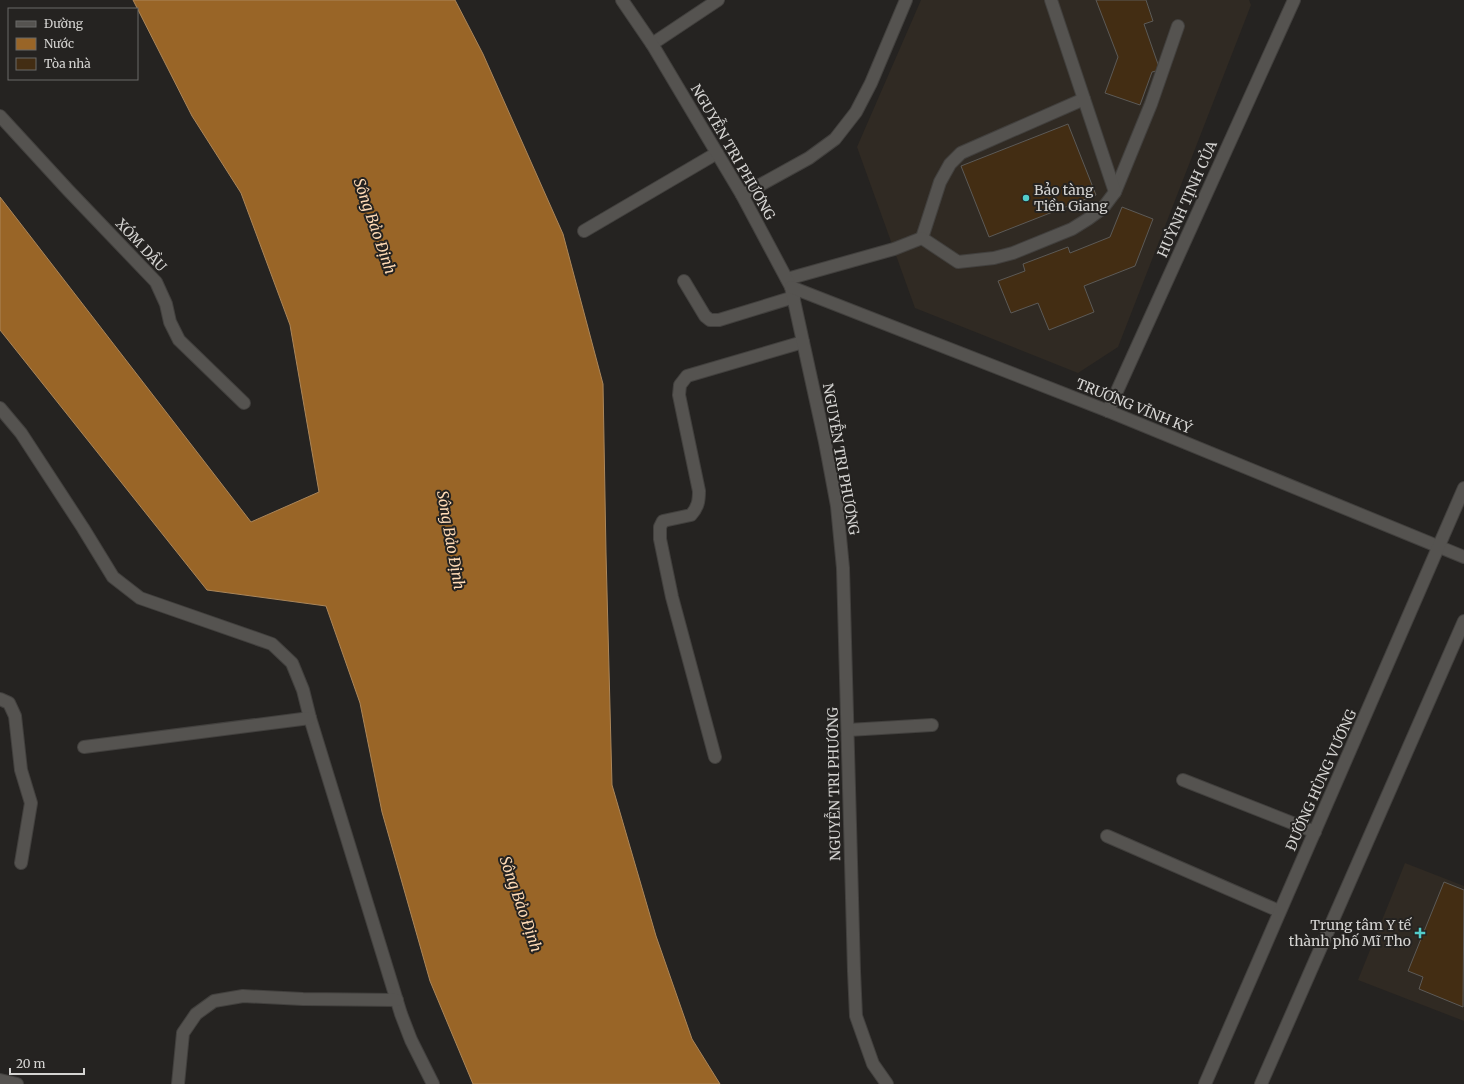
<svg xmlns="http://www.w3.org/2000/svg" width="1464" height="1084" font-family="Merriweather,serif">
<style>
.built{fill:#302a23}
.water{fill:#996527;stroke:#ab865a}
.building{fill:#432d13;stroke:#5c5a57}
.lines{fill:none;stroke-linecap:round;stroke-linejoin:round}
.service-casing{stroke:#42403e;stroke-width:14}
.minor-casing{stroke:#42403e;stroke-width:14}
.tertiary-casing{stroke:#42403e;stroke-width:14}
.secondary-casing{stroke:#42403e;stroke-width:14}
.service{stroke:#555350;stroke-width:12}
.minor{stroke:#555350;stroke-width:12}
.tertiary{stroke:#555350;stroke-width:12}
.secondary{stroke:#555350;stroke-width:12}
.poi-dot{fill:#53cdca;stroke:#252321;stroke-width:1.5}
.labels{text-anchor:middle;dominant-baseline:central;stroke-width:4;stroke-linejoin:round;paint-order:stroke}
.street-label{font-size:14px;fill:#d5d4d2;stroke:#252321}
.poi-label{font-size:14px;fill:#d5d4d2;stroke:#252321;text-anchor:start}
.water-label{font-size:15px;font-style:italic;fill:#ffdbb6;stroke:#252321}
</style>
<rect width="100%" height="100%" fill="#252321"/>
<g class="built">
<polygon points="921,0 1249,0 1251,5 1118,347 1078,373 915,308 857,147"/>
<polygon points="1405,863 1464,886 1464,1021 1358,980"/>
</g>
<polygon class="water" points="133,0 455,0 483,54 563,234 603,384 606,553 612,785 656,936 692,1039 720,1084 473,1084 430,981 382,812 360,703 326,606 207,590 0,330 0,197 251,522 319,492 290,325 241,193 192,116"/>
<g class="building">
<polygon points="1096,0 1146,0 1153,21 1144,24 1160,70 1152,72 1140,105 1105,93 1118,57"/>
<polygon points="1068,124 1096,195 989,237 961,166"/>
<polygon points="1122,207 1153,219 1135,266 1084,286 1094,312 1049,330 1038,303 1011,313 998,281 1025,271 1023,264 1068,247 1070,253 1110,237"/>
<polygon points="1444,882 1464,890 1463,1007 1419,989 1423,977 1408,971"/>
</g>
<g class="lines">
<g class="service-casing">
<g id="service">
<polyline points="1115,192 1151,104 1178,26"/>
<polyline points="922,238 940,182 950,164 961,153 1084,99"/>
<polyline points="787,279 894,249 922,238 958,262 994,258 1013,253 1072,229 1088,219 1103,208 1115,192 1051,0"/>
<polyline points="0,408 21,433 83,528 113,577 140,598 272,644 292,663 303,690 310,718 401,1014 411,1040 433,1084"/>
<polyline points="848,730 932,725"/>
</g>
</g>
<g class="minor-casing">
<g id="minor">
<polyline points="652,44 718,0"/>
<polyline points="0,116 68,190 156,282 166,304 170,322 179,340 244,403"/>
<polyline points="742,195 809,158 835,139 856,112 871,83 906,0"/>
<polyline points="584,231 717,153"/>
<polyline points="684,281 705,316 710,320 719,320 794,297"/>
<polyline points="1108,411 1294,0"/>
<polyline points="0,699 9,703 15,716 21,770 31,803 21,863"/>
<polyline points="84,747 310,718"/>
<path d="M715 757 672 597 660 539V527L663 521 691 515C698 507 699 501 699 491L679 395 680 385 687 376 803 342"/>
<polyline points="1183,780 1315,832"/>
<polyline points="1107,836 1279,911"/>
<polyline points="0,1080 17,1084"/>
<polyline points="178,1084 183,1033 196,1014 214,1001 243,996 303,999 397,1000"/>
</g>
</g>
<g class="tertiary-casing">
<g id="tertiary">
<polyline points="622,0 652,44 742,195 791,287 825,442 837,506 843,568 854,971 856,1016 873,1064 887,1084"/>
<polyline points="791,287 1108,411 1464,557"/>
</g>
</g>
<g class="secondary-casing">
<g id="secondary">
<polyline points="1205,1084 1464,488"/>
<polyline points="1261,1084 1464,621"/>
</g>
</g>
<use href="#service" class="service"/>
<use href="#minor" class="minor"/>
<use href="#tertiary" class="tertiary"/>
<use href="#secondary" class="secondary"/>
</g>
<g class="poi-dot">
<circle cx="1026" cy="198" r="4"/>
<path d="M1418 927h4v4h4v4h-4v4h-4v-4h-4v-4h4z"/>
</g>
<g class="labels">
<g class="street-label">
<text transform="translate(733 152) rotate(60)">NGUYỄN TRI PHƯƠNG</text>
<text transform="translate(1187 199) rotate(-66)">HUỲNH TỊNH CỦA</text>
<text transform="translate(141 245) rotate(47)">XÓM DẦU</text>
<text transform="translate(1134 406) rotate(22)">TRƯƠNG VĨNH KÝ</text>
<text transform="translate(841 459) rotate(80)">NGUYỄN TRI PHƯƠNG</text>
<text transform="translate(1321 780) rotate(-66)">ĐƯỜNG HÙNG VƯƠNG</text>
<text transform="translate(834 784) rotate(-91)">NGUYỄN TRI PHƯƠNG</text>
</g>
<g class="poi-label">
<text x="1034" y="190">Bảo tàng<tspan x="1034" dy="16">Tiền Giang</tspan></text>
<text x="1411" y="925" text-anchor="end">Trung tâm Y tế<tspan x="1411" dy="16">thành phố Mĩ Tho</tspan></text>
</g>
<g class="water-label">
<text transform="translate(375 226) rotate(71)">Sông Bảo Định</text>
<text transform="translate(451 540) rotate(80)">Sông Bảo Định</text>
<text transform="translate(521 904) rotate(71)">Sông Bảo Định</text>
</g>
</g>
<rect x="8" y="8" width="130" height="72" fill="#252321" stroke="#6b6a68"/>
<rect x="16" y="21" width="20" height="6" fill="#555350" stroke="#6b6a68"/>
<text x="44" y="28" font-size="12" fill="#d5d4d2">Đường</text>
<rect x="16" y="38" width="20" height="12" fill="#996527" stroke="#6b6a68"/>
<text x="44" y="48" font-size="12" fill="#d5d4d2">Nước</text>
<rect x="16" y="58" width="20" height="12" fill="#432d13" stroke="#6b6a68"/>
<text x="44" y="68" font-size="12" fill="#d5d4d2">Tòa nhà</text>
<path d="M10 1068v6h74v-6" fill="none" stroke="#d5d4d2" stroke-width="2"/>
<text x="16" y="1068" font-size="12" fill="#d5d4d2" stroke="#252321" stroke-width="3" paint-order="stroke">20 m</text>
</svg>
